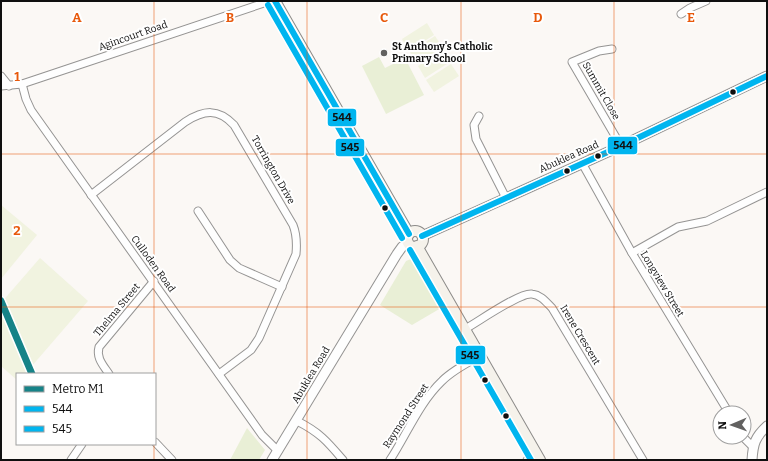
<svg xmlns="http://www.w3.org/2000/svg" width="768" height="461" font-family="Bitter,serif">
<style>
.green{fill:#e9efd6}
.pitch{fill:#f1f3e0}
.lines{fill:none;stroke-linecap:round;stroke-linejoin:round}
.minor-casing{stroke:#959493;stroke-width:9}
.tertiary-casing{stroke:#959493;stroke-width:11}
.secondary-casing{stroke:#8c8b89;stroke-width:12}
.minor{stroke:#fefefe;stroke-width:7}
.tertiary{stroke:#fefefe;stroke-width:9}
.secondary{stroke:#f5f2eb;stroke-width:10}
.bus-1-casing{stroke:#fff;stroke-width:9}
.bus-2-casing{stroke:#fff;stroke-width:9}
.bus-1{stroke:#00b5ef;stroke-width:6}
.bus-2{stroke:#00b5ef;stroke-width:6}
.metro-1-casing{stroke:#fff;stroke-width:10}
.metro-1{stroke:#168388;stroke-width:7}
.grid{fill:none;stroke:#e8590c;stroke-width:1;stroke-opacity:0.55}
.poi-dot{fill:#626160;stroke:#fff;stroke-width:1.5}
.bus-dot{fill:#0f0f0f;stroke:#fff;stroke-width:1.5}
.labels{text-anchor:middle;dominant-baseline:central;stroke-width:4;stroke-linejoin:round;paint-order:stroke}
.street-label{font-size:10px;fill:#0f0f0f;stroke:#fff}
.poi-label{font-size:10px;font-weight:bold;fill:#0f0f0f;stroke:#fff;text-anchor:start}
.grid-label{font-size:13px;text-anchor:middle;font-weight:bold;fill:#e8590c;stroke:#fff;stroke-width:4;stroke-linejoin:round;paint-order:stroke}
.line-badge{stroke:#fff;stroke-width:1.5}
.pale-badge-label{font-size:11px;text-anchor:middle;font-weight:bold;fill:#111}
</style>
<rect width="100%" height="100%" fill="#fbf8f5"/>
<g class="green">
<polygon points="379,57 385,68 405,58 424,95 386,114 362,66"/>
<polygon points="411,259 416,262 441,308 412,325 380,305 406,261"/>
<polygon points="247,428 265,450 259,460 230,460"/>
</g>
<g class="pitch">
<polygon points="427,23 434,35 409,51 402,39"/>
<polygon points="435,36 443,48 417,64 410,52"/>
<polygon points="443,50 450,62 425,78 418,66"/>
<polygon points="451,64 459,76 434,92 426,80"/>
<polygon points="1,205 37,235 1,279"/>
<polygon points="40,258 88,301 25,374 17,374 17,380 1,366 1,303"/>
</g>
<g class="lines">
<g class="minor-casing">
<g id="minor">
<polyline points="681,14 690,8 706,1"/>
<polyline points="612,49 599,51 572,62 621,146"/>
<polyline points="1,76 9,86"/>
<polyline points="22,84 26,99 31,110 262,435 278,451"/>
<polyline points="1,86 22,84 40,78 270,1"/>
<polyline points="479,116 474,125 476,139 506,198"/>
<polyline points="582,163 632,253 729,413"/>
<path d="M91 195 185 122C204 110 218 108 234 125L293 225C297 235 297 243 296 254L259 338 251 350 219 374"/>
<polyline points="198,211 230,260 239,268 282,287"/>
<polyline points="632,253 678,227 707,221 767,192"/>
<path d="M465 329C478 322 520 292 532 294 541 295 546 302 552 308L643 460"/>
<path d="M109 374C103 365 96 358 99 347L154 281"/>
<path d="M297 421C319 432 327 441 343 460"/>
<polyline points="743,437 752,446"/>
<polyline points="155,442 172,460"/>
<polyline points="71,460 82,444"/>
<path d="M390 460C407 434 419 403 442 381 453 370 467 363 480 356"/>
<polyline points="527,460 536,452"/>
</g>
</g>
<g class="tertiary-casing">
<g id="tertiary">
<polyline points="422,236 621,146 767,76"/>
<polyline points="272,460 397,254 402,247 408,242"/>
<path d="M752 460C753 444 755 437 767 426"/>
</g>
</g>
<g class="secondary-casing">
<g id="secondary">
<polyline points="275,1 409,234"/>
<circle cx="415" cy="239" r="8"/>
<polyline points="417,246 540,460"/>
</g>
</g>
<use href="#minor" class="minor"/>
<use href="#tertiary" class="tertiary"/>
<use href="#secondary" class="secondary"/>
<g class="bus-1-casing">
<g id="bus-1">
<polyline points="275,1 409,234"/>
<polyline points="422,236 621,146 767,76"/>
</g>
</g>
<g class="bus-2-casing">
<g id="bus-2">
<polyline points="268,5 402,238"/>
<polyline points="410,250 531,460"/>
</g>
</g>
<use href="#bus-1" class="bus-1"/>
<use href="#bus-2" class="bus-2"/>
<g class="metro-1-casing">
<polyline id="metro-1" points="1,301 32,374"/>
</g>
<use href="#metro-1" class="metro-1"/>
</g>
<path class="grid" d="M154 1V374M307 1V460M461 1V460M614 1V460M1 154H767M1 307H767M154 444V460"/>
<circle class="poi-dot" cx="384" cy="53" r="4"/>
<g class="bus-dot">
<circle cx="733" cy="92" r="3.5"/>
<circle cx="598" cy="156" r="3.5"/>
<circle cx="567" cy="171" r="3.5"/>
<circle cx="385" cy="208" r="3.5"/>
<circle cx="485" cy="380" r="3.5"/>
<circle cx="506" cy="416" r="3.5"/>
</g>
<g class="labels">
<g class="street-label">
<text transform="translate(133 36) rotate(-19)">Agincourt Road</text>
<text transform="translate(601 91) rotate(60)">Summit Close</text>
<text transform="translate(569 157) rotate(-24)">Abuklea Road</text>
<text transform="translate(273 170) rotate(60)">Torrington Drive</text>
<text transform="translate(153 264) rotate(54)">Culloden Road</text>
<text transform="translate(662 284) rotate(59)">Longview Street</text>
<text transform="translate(117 310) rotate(-50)">Thelma Street</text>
<text transform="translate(580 335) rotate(59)">Irene Crescent</text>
<text transform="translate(311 375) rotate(-59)">Abuklea Road</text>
<text transform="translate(406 416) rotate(-57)">Raymond Street</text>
</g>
<g class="poi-label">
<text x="392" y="47">St Anthony's Catholic<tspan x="392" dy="12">Primary School</tspan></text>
</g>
</g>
<g class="grid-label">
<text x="77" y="22">A</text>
<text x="230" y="22">B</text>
<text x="384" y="22">C</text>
<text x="538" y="22">D</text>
<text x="691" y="22">E</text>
<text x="17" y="81">1</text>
<text x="17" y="235">2</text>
</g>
<g class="line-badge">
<rect x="327" y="108" width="30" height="19" rx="4" fill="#00b5ef"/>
<rect x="607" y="136" width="31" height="19" rx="4" fill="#00b5ef"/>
<rect x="335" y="138" width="30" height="19" rx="4" fill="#00b5ef"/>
<rect x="455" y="345" width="31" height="20" rx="4" fill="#00b5ef"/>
</g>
<g class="pale-badge-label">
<text x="342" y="121">544</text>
<text x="623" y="149">544</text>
<text x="350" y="151">545</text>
<text x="470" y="359">545</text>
</g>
<rect width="768" height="461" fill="none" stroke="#0f0f0f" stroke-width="4"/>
<rect x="16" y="373" width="140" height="72" fill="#ffffff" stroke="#9f9f9f"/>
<rect x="24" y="386" width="20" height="6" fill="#168388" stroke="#9f9f9f"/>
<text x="52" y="393" font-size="12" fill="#0f0f0f">Metro M1</text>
<rect x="24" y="406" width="20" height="6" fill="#00b5ef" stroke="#9f9f9f"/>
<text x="52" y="413" font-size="12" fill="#0f0f0f">544</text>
<rect x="24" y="426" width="20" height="6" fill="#00b5ef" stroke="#9f9f9f"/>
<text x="52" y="433" font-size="12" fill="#0f0f0f">545</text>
<g transform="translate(732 425) rotate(268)"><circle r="19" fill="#ffffff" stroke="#9f9f9f"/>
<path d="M0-3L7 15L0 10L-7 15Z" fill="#626160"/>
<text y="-6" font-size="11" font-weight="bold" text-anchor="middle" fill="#0f0f0f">N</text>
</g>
</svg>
